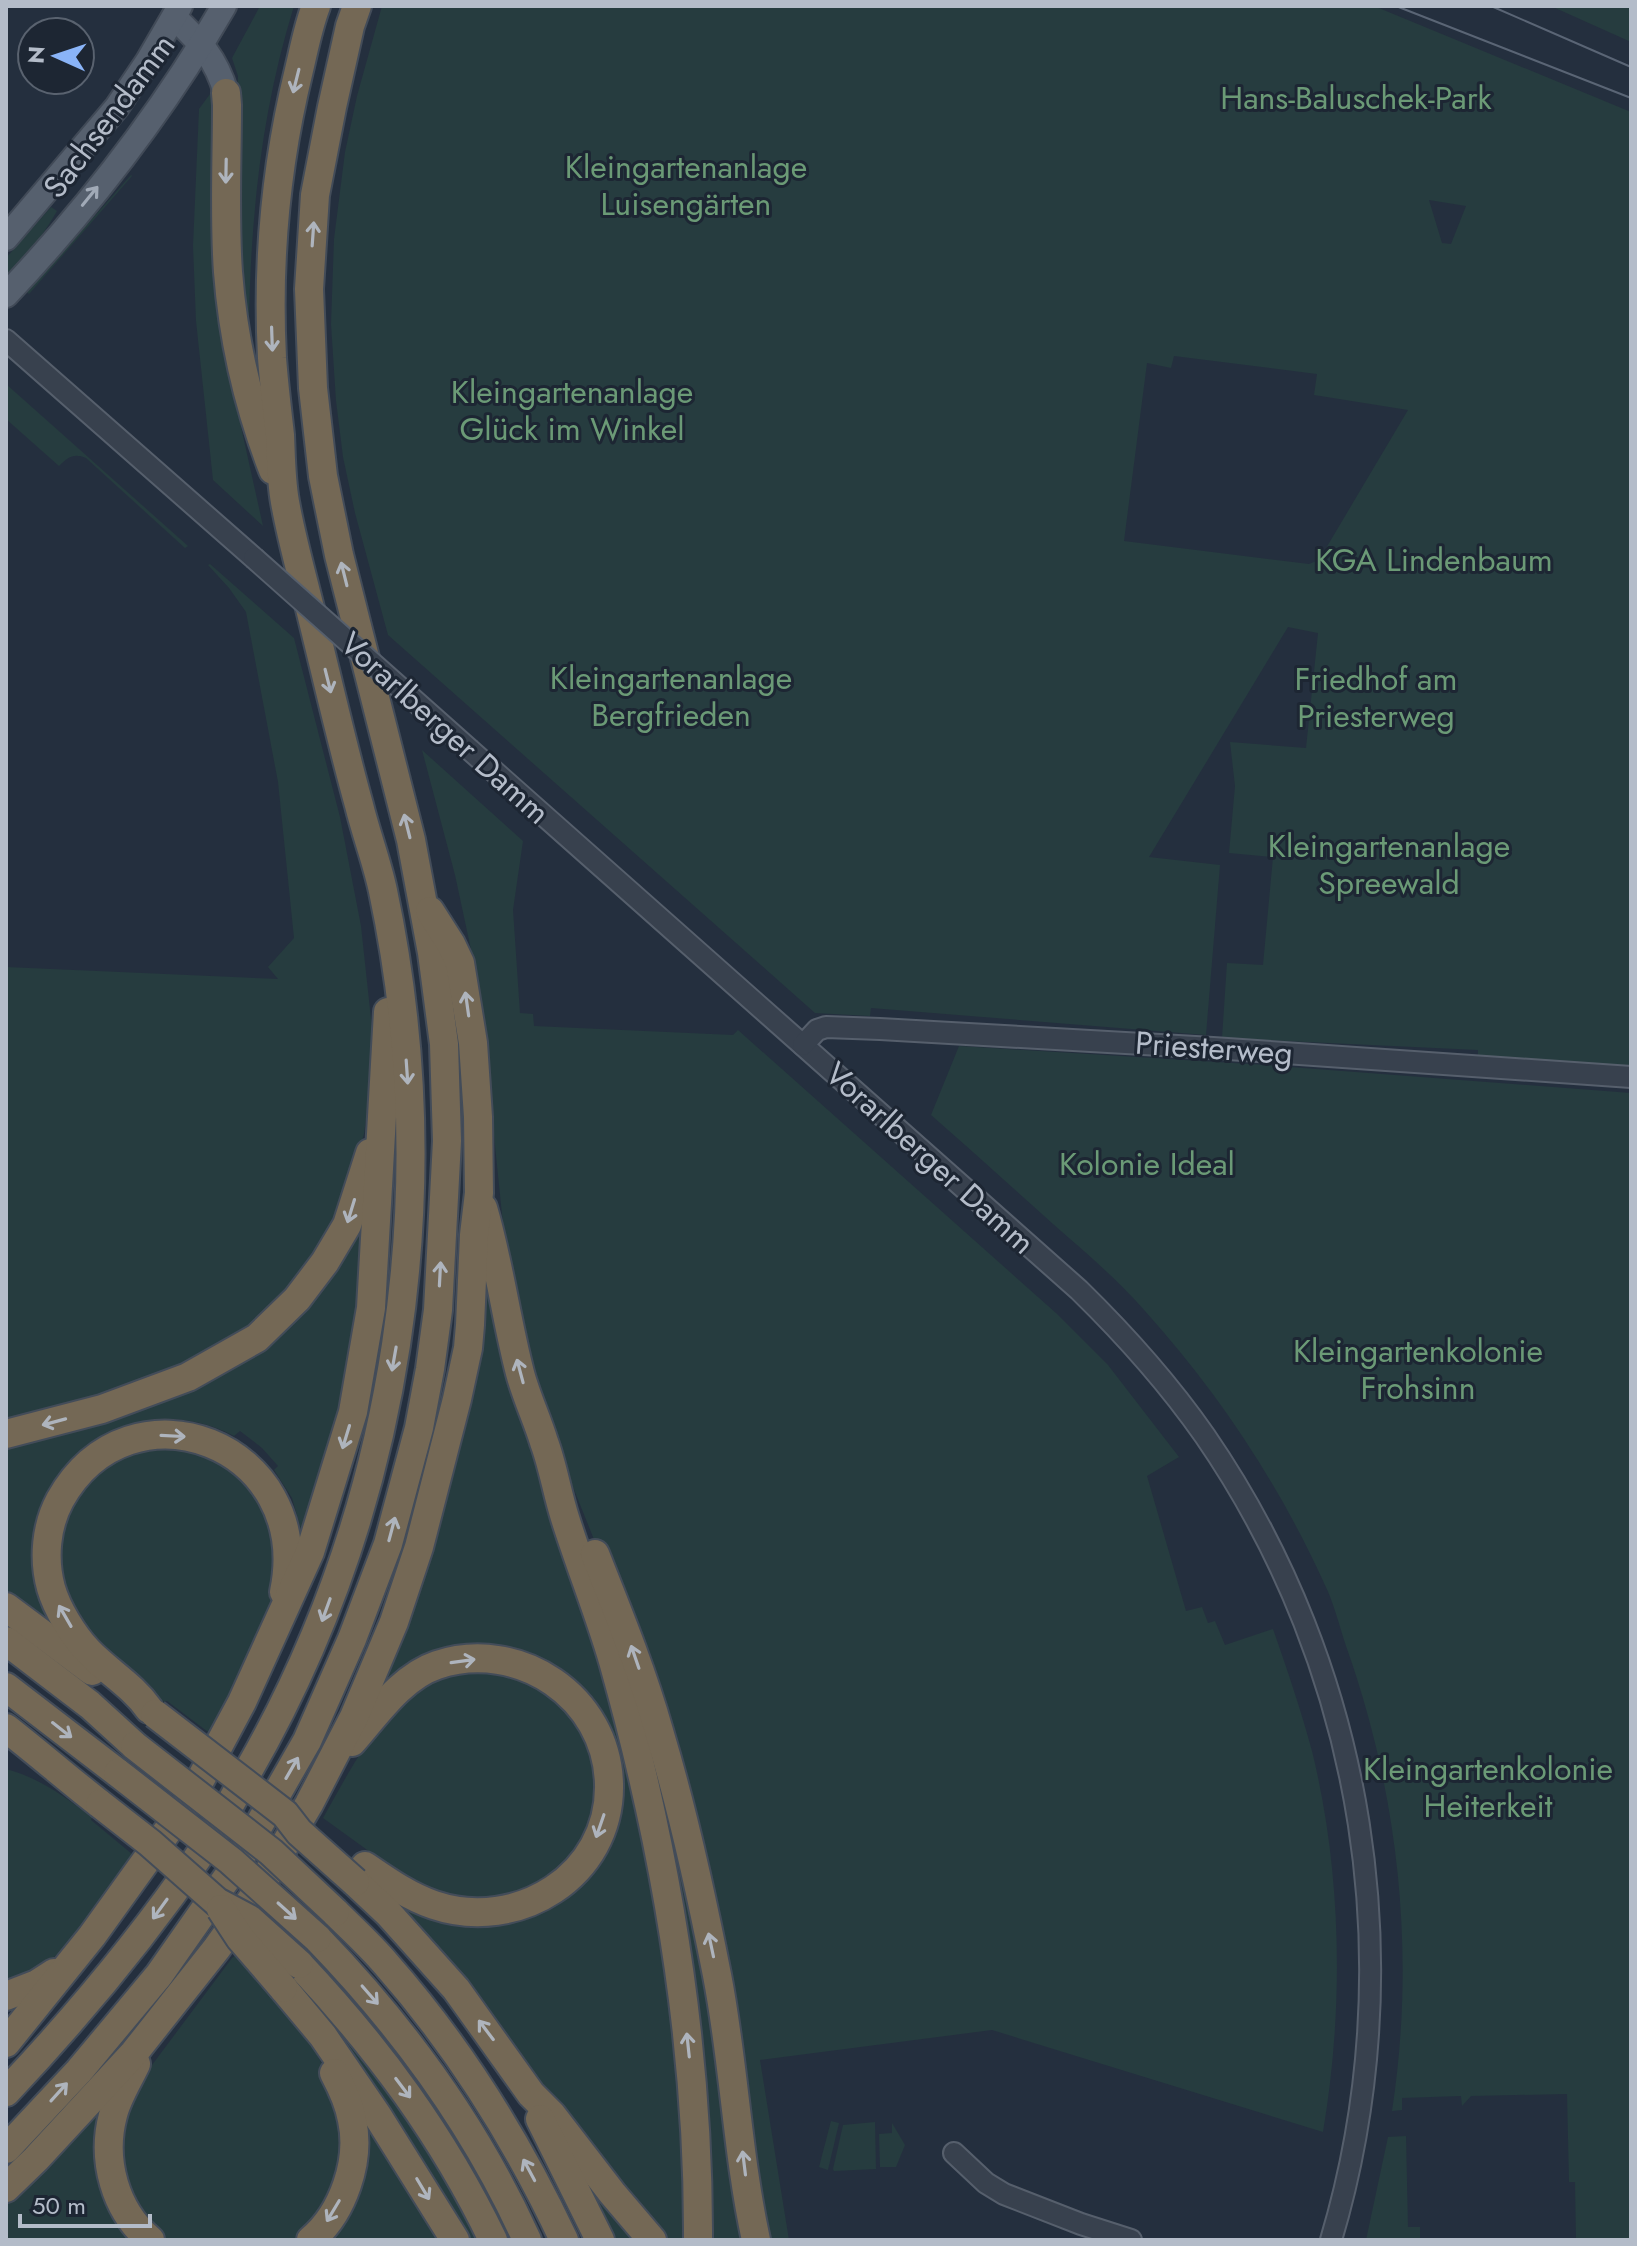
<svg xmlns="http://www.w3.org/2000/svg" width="1637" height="2246" font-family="Jost,sans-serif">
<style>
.green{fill:#263c3f;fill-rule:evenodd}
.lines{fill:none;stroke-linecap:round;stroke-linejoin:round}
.minor-casing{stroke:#565f6c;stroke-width:24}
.major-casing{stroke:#414a57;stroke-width:28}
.highway-casing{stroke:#434c59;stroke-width:32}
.minor{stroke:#38414e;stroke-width:20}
.major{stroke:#56606e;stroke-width:24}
.highway{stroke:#746855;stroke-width:28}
.tram{stroke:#5a6575;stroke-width:2}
.minor-bridge-casing{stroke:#565f6c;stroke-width:24;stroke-linecap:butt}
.highway-bridge-casing{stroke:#434c59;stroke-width:32;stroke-linecap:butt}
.minor-bridge{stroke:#38414e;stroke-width:20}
.highway-bridge{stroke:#746855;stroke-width:28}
.oneway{stroke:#aeb4bd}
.oneway2{stroke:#a1aab7}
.labels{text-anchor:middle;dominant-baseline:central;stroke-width:6;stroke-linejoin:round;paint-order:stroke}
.park-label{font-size:32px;fill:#6b9a76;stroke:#1d2633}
.street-label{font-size:32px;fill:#b4bcc9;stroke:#1d2633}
</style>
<rect width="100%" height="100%" fill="#242f3e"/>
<g class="green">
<path d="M260 6H294C262 109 251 212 249 320H246L236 205 238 76 232 58Z"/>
<path d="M382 6H1374L1631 112V1069L1478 1057V1050L1222 1038 1227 963 1263 965 1273 857 1229 853 1235 786 1230 742 1306 748 1318 633 1288 627 1149 857 1220 865 1206 1035 871 1008 870 1016 815 1013 388 635 355 513 343 457 336 401 331 324 334 239 345 152 357 96ZM1429 200 1466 206 1451 244 1442 243ZM1174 356 1317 374 1314 395 1408 410 1319 560 1309 564 1124 541 1147 363 1171 368Z"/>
<polygon points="1549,6 1631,6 1631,42 1553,7"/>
<polygon points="210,94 214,98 220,313 234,395 263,526 213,480 196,321 193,246 199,109"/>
<polygon points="131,175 132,176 29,294 27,292"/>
<path d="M51 207 57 211C42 237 25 259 6 281V258Z"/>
<path d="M6 384 188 546 185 548 86 458C74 453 68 457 59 466L6 419Z"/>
<polygon points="210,564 294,638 340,817 361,926 373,1037 372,1075 364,1134 349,1187 338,1219 280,1307 196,1366 6,1427 6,967 278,979 268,967 294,938 278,782 246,612 229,588 208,565"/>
<path d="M422 750 523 841 513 910 520 1013 533 1014 534 1026 733 1035 738 1030 1056 1313 1108 1365 1179 1457 1147 1476 1186 1611 1202 1607 1208 1623 1215 1621 1225 1645 1273 1629C1287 1669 1301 1710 1312 1751 1342 1873 1344 2008 1323 2132L992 2030 760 2060 789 2240H764L743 2089 613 1587 553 1437 536 1390 503 1224 483 1028 473 959 455 875Z"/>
<path d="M959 1046 1265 1065 1631 1093V2240H1576L1575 2182H1569L1567 2094 1471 2096 1462 2106 1461 2096 1402 2098V2110L1392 2111C1416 1954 1399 1795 1346 1646 1339 1625 1334 1603 1324 1583 1279 1484 1218 1392 1145 1311 1117 1279 1085 1252 1053 1224 1012 1187 972 1151 931 1115Z"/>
<path d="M360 1225 365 1226 350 1380 302 1533 292 1498 274 1470 278 1466 262 1448 240 1431 234 1436C110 1373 0 1497 47 1621L6 1591V1443L194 1381Z"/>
<polygon points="486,1265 636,1791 676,2016 687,2240 663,2240 603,2172 475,1992 398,1903 493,1925 513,1921 539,1912 559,1901 606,1847 586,1694 568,1676 542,1660 391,1678 385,1674"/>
<polygon points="146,1444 215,1452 274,1516 276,1594 212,1735 167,1701 161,1702 127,1676 68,1610 55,1537 83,1479"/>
<polygon points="626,1664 692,1894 748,2240 711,2240"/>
<path d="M480 1670 524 1678 565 1706 591 1748 597 1787 594 1813 585 1836 568 1863 524 1893 473 1901 417 1886 323 1818C352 1767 381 1706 437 1679 449 1673 466 1672 480 1670Z"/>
<path d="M6 1769C38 1777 65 1797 92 1817L91 1820 138 1859 71 1943 39 1969 6 1983Z"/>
<polygon points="236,1955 310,2040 332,2085 343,2145 332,2192 303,2233 293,2240 168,2240 158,2232 136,2206 122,2168 124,2119 149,2069 232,1958"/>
<polygon points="297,1975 324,2004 414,2125 480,2240 465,2240 291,1981"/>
<polygon points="97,2112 100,2115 133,2240 6,2240 6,2204 27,2185"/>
<polygon points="831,2121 839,2123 828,2170 819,2167"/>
<polygon points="875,2122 876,2169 834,2171 833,2169 843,2125"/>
<polygon points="892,2123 905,2145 896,2167 880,2167 879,2134 892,2133"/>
<polygon points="374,2126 445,2240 328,2240 366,2129"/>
<polygon points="1406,2136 1408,2227 1420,2227 1420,2240 1366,2240 1388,2137"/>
<polygon points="579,2172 637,2240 610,2240"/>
</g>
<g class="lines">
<g class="minor-casing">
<g id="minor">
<polyline points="6,340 254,558"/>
<path d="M470 750 1079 1290C1125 1335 1168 1383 1205 1436 1366 1670 1412 1968 1331 2240"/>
<polyline points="803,1045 817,1030 826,1027 880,1029 1213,1048 1631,1077"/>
<polyline points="954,2153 986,2183 1004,2194 1081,2224 1131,2240"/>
</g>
</g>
<g class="major-casing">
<g id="major">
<path d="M174 17C200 42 216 58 226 93"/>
<polyline points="6,238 117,107 148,61 180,6"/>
<path d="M6 295C88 208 164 110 224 6"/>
</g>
</g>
<g class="highway-casing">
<g id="highway">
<path d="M226 93 227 105C227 161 224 217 228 272 233 338 249 408 273 470"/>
<path d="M483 1208C499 1262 506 1319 520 1373 526 1396 537 1419 544 1442 553 1466 557 1493 565 1518 580 1566 599 1613 613 1661 666 1849 699 2044 698 2240"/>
<polyline points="6,1434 102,1409 188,1377 257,1338 297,1299 325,1262 347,1225 370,1153"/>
<path d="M595 1554C618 1612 642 1671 659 1731 683 1811 701 1893 717 1975 734 2062 737 2153 756 2240"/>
<polyline points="6,1607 92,1671"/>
<polyline points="6,1641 90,1705 135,1746"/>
<polyline points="6,1687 118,1773"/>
<path d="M149 1709C132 1685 108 1672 88 1651 73 1635 57 1609 51 1588 43 1559 46 1526 60 1500 130 1374 315 1444 284 1592"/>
<path d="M6 1728C38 1753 68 1779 100 1804"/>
<path d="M352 1742C376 1715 401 1677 437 1665 519 1638 607 1697 609 1784 611 1876 517 1933 434 1905 408 1896 387 1881 365 1866"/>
<polyline points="355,1882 388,1913 456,1989 531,2094 552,2115 612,2193 652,2240"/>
<path d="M335 1912C352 1929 370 1945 386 1964 459 2047 517 2140 564 2240"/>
<path d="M317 1938C403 2027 476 2127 527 2240"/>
<path d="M299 1964C378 2048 443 2136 493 2240"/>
<polyline points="283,1988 323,2036 377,2115 455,2240"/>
<polyline points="6,1996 37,1984 54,1973"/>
<polyline points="6,2043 92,1936 189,1801 242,1702 310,1552 353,1412 371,1308 388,1012"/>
<path d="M136 2064C128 2081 117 2098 113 2115 101 2160 115 2210 150 2240"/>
<path d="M6 2092C78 2016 144 1936 203 1850 219 1826 233 1799 247 1773 400 1508 446 1190 383 891 377 862 366 834 359 805 342 744 328 682 313 621 304 582 292 542 285 502 281 480 281 457 280 435 277 409 274 384 272 358 267 262 276 164 299 70 304 49 308 27 316 6"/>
<polyline points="540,2119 600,2240"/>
<polyline points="6,2149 79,2071 159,1975 236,1865 307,1741 352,1639 388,1544 419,1428 430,1369 438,1310 447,1141 444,1044 432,953 411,840 339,555 323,476 313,388 309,289 315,195 332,107 350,26 357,6"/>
<polyline points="6,2188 36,2159 134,2053 217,1948 257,1892 309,1804 354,1717 394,1622 419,1547 457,1399 468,1348 470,1325 474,1235 479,1193 478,1117 473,1043 460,963 451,944 430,911"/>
<path d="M311 2240C343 2213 361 2161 352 2120 349 2103 342 2088 334 2073"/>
</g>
</g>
<use href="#minor" class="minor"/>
<use href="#major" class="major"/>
<use href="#highway" class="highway"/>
<g class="tram">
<polyline points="1396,6 1631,98"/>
<polyline points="1491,6 1631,67"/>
</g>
<g class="minor-bridge-casing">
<polyline id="minor-bridge" points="254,558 470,750"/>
</g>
<g class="highway-bridge-casing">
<g id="highway-bridge">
<polyline points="155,1714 285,1814 299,1832 355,1882"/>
<polyline points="135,1746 271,1852 335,1912"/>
<polyline points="118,1773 231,1861 317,1938"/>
<polyline points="100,1804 150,1843 217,1902 249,1919 299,1964"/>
<polyline points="221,1909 240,1938 283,1988"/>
</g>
</g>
<use href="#minor-bridge" class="minor-bridge"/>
<use href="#highway-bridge" class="highway-bridge"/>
</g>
<defs><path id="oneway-shaft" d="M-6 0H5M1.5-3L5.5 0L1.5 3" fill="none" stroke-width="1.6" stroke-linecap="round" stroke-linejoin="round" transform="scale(2)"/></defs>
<g class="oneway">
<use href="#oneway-shaft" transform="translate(296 81) rotate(104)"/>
<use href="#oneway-shaft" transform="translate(226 171) rotate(91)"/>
<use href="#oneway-shaft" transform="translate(313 234) rotate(-86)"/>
<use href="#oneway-shaft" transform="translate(272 339) rotate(88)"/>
<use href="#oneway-shaft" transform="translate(344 574) rotate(-104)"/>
<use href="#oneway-shaft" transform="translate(328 681) rotate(76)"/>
<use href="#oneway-shaft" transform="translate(407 826) rotate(-104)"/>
<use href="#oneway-shaft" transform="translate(467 1004) rotate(-98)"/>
<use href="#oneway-shaft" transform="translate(407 1072) rotate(86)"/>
<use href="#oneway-shaft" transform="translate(351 1211) rotate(107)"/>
<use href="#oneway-shaft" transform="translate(440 1274) rotate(-87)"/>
<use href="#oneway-shaft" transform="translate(394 1359) rotate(100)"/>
<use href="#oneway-shaft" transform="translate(520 1371) rotate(-105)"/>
<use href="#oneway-shaft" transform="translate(54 1422) rotate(165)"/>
<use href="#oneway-shaft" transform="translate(173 1436) rotate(3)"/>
<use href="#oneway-shaft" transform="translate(346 1437) rotate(107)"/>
<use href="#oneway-shaft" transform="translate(392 1529) rotate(-75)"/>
<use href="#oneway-shaft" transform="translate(326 1610) rotate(110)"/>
<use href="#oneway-shaft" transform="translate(65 1616) rotate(-120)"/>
<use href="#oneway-shaft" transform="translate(635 1657) rotate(-109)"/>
<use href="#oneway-shaft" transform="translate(463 1661) rotate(-8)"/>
<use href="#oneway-shaft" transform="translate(62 1730) rotate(38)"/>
<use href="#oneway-shaft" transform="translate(292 1768) rotate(-60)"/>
<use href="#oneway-shaft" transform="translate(600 1826) rotate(109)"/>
<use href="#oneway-shaft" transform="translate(160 1909) rotate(126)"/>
<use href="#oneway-shaft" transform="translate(287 1911) rotate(42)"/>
<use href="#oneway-shaft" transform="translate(711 1945) rotate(-102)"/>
<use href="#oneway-shaft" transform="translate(370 1995) rotate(49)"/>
<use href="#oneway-shaft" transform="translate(486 2030) rotate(-127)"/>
<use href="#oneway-shaft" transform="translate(688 2045) rotate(-96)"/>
<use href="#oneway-shaft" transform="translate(403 2088) rotate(53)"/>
<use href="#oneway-shaft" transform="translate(59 2092) rotate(-48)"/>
<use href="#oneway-shaft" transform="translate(744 2163) rotate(-97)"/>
<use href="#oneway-shaft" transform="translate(529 2170) rotate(-118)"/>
<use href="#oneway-shaft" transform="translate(423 2189) rotate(59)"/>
<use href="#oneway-shaft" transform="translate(333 2211) rotate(121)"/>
</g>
<use class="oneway2" href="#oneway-shaft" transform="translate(90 196) rotate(-51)"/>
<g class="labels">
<g class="park-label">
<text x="1356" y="98">Hans-Baluschek-Park</text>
<text x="686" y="167">Kleingartenanlage<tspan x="686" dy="37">Luisengärten</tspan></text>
<text x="572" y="392">Kleingartenanlage<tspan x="572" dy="37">Glück im Winkel</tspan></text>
<text x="1434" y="560">KGA Lindenbaum</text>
<text x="671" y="678">Kleingartenanlage<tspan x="671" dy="37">Bergfrieden</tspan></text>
<text x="1376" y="679">Friedhof am<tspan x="1376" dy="37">Priesterweg</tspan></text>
<text x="1389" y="846">Kleingartenanlage<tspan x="1389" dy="37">Spreewald</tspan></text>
<text x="1147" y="1164">Kolonie Ideal</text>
<text x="1418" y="1351">Kleingartenkolonie<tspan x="1418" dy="37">Frohsinn</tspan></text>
<text x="1488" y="1769">Kleingartenkolonie<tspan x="1488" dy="37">Heiterkeit</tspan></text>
</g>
<g class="street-label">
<text transform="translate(109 116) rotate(-53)">Sachsendamm</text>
<text transform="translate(445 728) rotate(42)">Vorarlberger Damm</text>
<text transform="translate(1214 1048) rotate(4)">Priesterweg</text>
<text transform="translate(930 1158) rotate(42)">Vorarlberger Damm</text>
</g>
</g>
<rect width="1637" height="2246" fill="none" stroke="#b4bcc9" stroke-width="16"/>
<g transform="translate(56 56) rotate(273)"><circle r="38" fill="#1d2633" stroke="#59626f" stroke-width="2"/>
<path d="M0-6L14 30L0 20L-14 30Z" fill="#8ab4f8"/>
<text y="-12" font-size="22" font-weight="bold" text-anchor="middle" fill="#b4bcc9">N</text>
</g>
<path d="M20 2214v12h130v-12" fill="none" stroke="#b4bcc9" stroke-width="4"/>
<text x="32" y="2214" font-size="24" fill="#b4bcc9" stroke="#1d2633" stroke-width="6" paint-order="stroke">50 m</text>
</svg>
